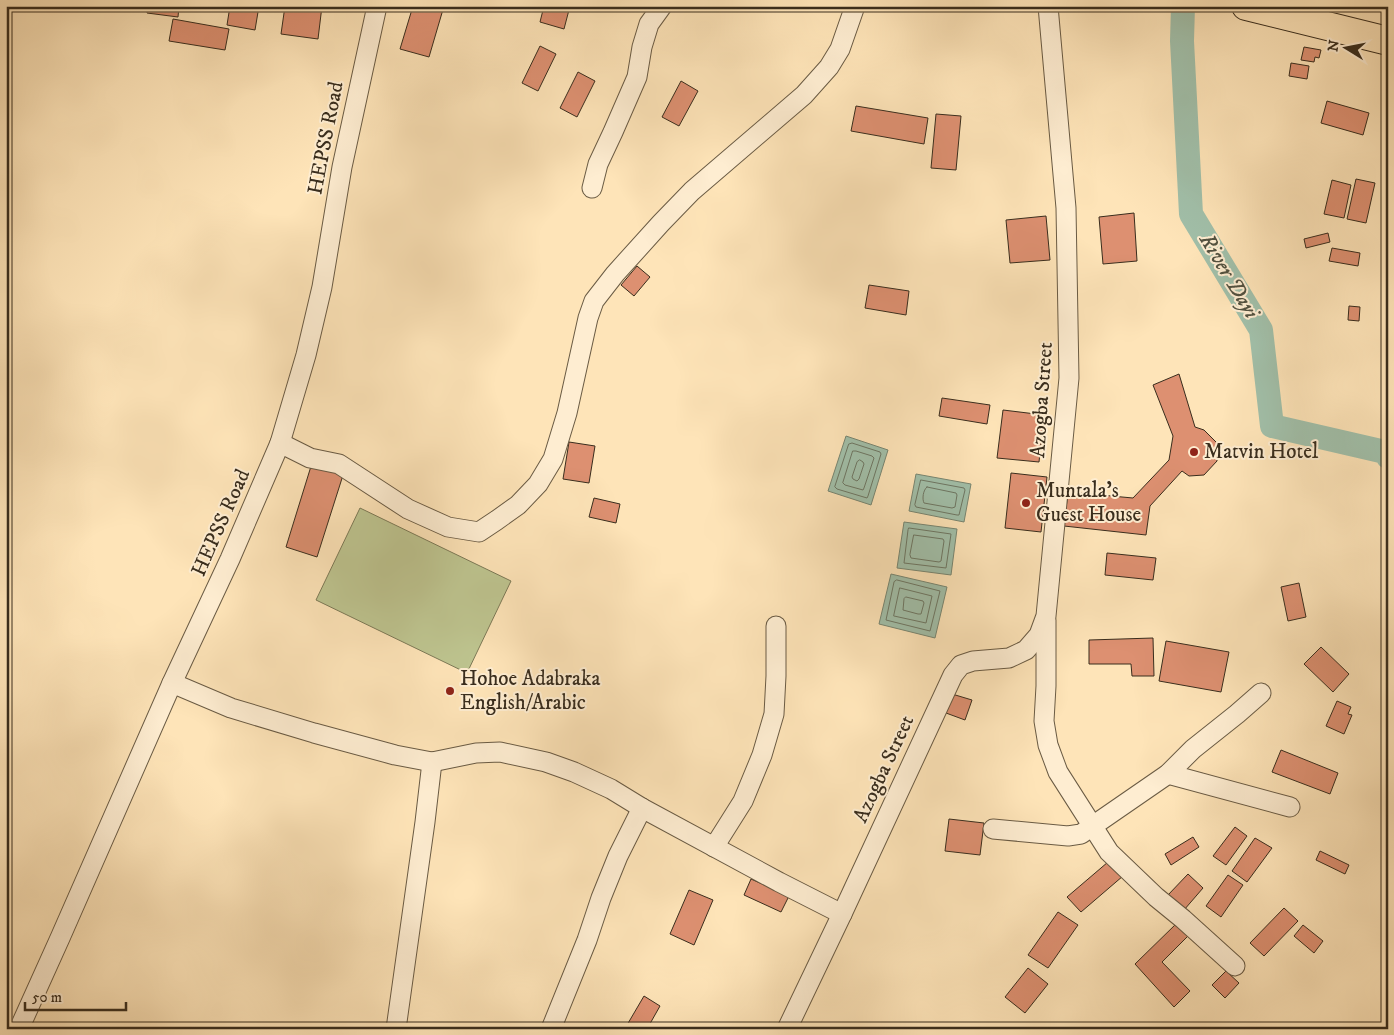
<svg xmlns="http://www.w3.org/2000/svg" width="1394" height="1035" font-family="'IM FELL DW Pica',serif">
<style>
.green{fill:#bec590;stroke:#7c7956}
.water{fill:#a1bfa9;stroke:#778571}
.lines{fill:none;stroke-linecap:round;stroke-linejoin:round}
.shore{stroke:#6d7663;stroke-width:1}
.river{stroke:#a1bfa9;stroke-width:24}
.building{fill:#dd9071;stroke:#392d1d}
.minor-casing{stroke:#6a5b44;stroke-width:21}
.highway-casing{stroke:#392d1d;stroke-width:30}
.minor{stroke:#feedd1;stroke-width:19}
.highway{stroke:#fee4b8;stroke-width:28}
.poi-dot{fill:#8f2418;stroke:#feedd1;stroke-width:2}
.labels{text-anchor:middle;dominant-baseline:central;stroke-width:4;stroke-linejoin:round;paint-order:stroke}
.street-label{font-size:21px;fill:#392d1d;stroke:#feedd1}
.poi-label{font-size:21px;fill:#392d1d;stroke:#feedd1;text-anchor:start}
.water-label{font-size:22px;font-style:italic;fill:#535240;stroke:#feedd1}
</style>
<rect width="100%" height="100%" fill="#fee4b8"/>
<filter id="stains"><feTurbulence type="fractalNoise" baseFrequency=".004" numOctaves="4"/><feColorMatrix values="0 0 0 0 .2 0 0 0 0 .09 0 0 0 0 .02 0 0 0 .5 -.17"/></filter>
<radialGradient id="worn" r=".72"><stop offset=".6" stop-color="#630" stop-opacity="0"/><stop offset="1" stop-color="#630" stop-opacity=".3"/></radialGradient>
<polygon class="green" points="360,508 511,581 467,673 316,600"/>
<g class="water">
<polygon points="846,436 888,450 871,505 828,491"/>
<polygon points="916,474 971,484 964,522 909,511"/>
<polygon points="904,522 957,529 951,575 897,568"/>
<polygon points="891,574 947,587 935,638 879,624"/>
</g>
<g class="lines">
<g class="shore">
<polygon points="849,444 852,443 880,452 881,454 868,496 867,498 837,489 835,487"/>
<polygon points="853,451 856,451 872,456 874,458 864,488 863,490 845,485 843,483"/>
<polygon points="860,460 863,462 864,464 859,479 857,481 853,479 852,477 857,462"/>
<polygon points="921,480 964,488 965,490 959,515 957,515 916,507 915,505"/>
<path d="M927 487 956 493 957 495 955 507 952 508 924 503C922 499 923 490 927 487Z"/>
<polygon points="909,528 951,534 946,568 904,563 908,530"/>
<polygon points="914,535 943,539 944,541 941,561 939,562 911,558 910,555"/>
<polygon points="897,580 940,591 930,631 886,620 894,582"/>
<polygon points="900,588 932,596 926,623 894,616"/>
<polygon points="906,597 923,601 924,603 921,614 918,614 903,610 904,599"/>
</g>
<polyline class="river" points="1183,6 1182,41 1191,214 1261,330 1272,426 1385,452 1388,457"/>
</g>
<g class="building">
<polygon points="148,6 179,6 178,17 147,13"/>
<polygon points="230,6 259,6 255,30 227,25"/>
<polygon points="285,6 322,6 318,39 281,34"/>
<polygon points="413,6 444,6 429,57 400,49"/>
<polygon points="544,6 570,6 564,29 540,22"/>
<polygon points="173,19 229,29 225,50 169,41"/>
<polygon points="540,46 556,54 538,91 522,83"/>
<polygon points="1304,47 1321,50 1319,58 1315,57 1314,62 1301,60"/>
<polygon points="1291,63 1309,66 1307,79 1289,76"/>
<polygon points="578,72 595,81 577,117 560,108"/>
<polygon points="681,81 698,91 679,126 662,117"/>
<polygon points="1327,101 1369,113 1363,135 1321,123"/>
<polygon points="856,106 928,118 924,144 851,131"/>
<polygon points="936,114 961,116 956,170 931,168"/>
<polygon points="1356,179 1375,183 1366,223 1347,219"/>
<polygon points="1332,180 1351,185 1344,218 1324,214"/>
<polygon points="1134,213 1137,261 1103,264 1099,217"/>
<polygon points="1046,216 1050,260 1010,263 1006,220"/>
<polygon points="1328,233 1330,242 1306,248 1304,239"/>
<polygon points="1332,248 1360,253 1358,266 1329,261"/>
<polygon points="637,266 650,277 634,296 621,285"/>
<polygon points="869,285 909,291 906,315 865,308"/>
<polygon points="1349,306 1360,307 1359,321 1348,320"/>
<polygon points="1179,374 1195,427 1204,430 1217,443 1217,461 1204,475 1189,476 1182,471 1150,506 1146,535 1064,526 1068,492 1133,498 1169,460 1173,436 1153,385"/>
<polygon points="942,398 990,405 987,424 939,416"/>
<polygon points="1003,410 1044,415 1039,462 997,458"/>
<polygon points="569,442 595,446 589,483 563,479"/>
<polygon points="312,463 344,472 317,557 286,547"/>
<polygon points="1011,473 1047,477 1041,532 1005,528"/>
<polygon points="594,498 620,504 616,523 589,517"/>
<polygon points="1107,553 1156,558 1153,580 1105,575"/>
<polygon points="1299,583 1306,617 1288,621 1281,587"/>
<polygon points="1153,638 1154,676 1132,676 1131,664 1089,664 1089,640"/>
<polygon points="1166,641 1229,652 1221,692 1159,681"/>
<polygon points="1321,647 1349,674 1333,692 1304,664"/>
<polygon points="952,694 972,700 965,720 946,713"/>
<polygon points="1337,701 1351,707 1348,714 1352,715 1344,734 1326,726"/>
<polygon points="1281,750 1338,773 1330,794 1272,772"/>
<polygon points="949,819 984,823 980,855 945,851"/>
<polygon points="1235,827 1247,836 1226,865 1213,856"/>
<polygon points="1193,837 1199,847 1171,865 1165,854"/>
<polygon points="1255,838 1272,848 1247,882 1232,871"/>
<polygon points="1320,851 1349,865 1345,874 1316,860"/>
<polygon points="1108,862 1123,876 1081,912 1067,897"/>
<polygon points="1188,874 1203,888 1184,910 1168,895"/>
<polygon points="1228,875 1243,885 1221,917 1206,906"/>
<polygon points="751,879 789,896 781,912 744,895"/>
<polygon points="689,890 713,900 694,945 670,934"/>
<polygon points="1284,908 1298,921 1264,956 1250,943"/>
<polygon points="1058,912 1078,925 1048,968 1028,955"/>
<polygon points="1177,923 1190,934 1162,962 1190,991 1174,1007 1135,964"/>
<polygon points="1303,925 1323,941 1314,953 1294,936"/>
<polygon points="1028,968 1048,984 1025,1013 1005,997"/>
<polygon points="1226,971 1239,983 1225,998 1212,985"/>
<polygon points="644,996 660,1006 647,1029 634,1029 627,1025"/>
</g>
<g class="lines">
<g class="minor-casing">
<g id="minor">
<polyline points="592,188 598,164 613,132 637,77 642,47 649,24 662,6"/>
<polyline points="280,443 310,458 339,464 408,509 448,527 479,532 497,520 518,505 538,484 553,459 567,413 588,318 594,301 615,274 661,223 692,191 804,95 829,67 840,49 855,6"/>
<polyline points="1046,620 1046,686 1044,721 1048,745 1058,772 1109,852 1156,897 1183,919 1235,966"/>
<polyline points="172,683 231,708 314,733 395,755 432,762 476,753 500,752 546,762 574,772 611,789 642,808 779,882 842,914"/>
<polyline points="1168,774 1290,807"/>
<polyline points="993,829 1068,836 1081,834 1168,774 1193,749 1237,714 1261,693"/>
<polyline points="714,847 743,801 762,755 774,714 776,676 776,626"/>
<polyline points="19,1029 60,938 172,683 230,559 280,443 306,355 322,287 342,167 377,6"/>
<polyline points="396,1029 425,822 432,762"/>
<polyline points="551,1029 587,940 601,898 618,856 642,808"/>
<polyline points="787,1029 842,914 953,675 961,665 973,661 1009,658 1026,650 1039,635 1046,616 1069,378 1066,208 1048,6"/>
</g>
</g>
<g class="highway-casing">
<polyline id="highway" points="1246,6 1388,41"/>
</g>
<use href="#minor" class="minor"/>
<use href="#highway" class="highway"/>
</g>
<g class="poi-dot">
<circle cx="1194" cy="452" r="5"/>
<circle cx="1026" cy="503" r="5"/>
<circle cx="450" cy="691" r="5"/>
</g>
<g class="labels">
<g class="street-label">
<text transform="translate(326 138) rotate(-79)">HEPSS Road</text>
<text transform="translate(1042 400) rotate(-86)">Azogba Street</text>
<text transform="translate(221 523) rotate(-66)">HEPSS Road</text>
<text transform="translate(884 769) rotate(-65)">Azogba Street</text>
</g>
<g class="poi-label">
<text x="1204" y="452">Matvin Hotel</text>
<text x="1036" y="491">Muntala's<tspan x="1036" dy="24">Guest House</tspan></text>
<text x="460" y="679">Hohoe Adabraka<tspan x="460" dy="24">English/Arabic</tspan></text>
</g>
<g class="water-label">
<text transform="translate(1229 276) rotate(59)">River Dayi</text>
</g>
</g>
<rect width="1394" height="1035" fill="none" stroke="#fee4b8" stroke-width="25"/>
<rect x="8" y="8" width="1379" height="1020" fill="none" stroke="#392d1d" stroke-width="2.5"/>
<rect x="12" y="12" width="1369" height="1010" fill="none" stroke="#392d1d"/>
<g transform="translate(1346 48) rotate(280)" stroke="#feedd1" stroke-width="4" paint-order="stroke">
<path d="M0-4L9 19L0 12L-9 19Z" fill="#392d1d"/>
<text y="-8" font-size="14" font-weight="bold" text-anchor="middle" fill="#392d1d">N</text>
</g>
<path d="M25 1002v8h101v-8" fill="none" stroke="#392d1d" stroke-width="2.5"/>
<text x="32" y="1002" font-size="15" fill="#392d1d" stroke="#feedd1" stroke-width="4" paint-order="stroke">50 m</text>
<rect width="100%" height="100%" filter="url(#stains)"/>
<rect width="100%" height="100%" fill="url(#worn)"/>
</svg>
